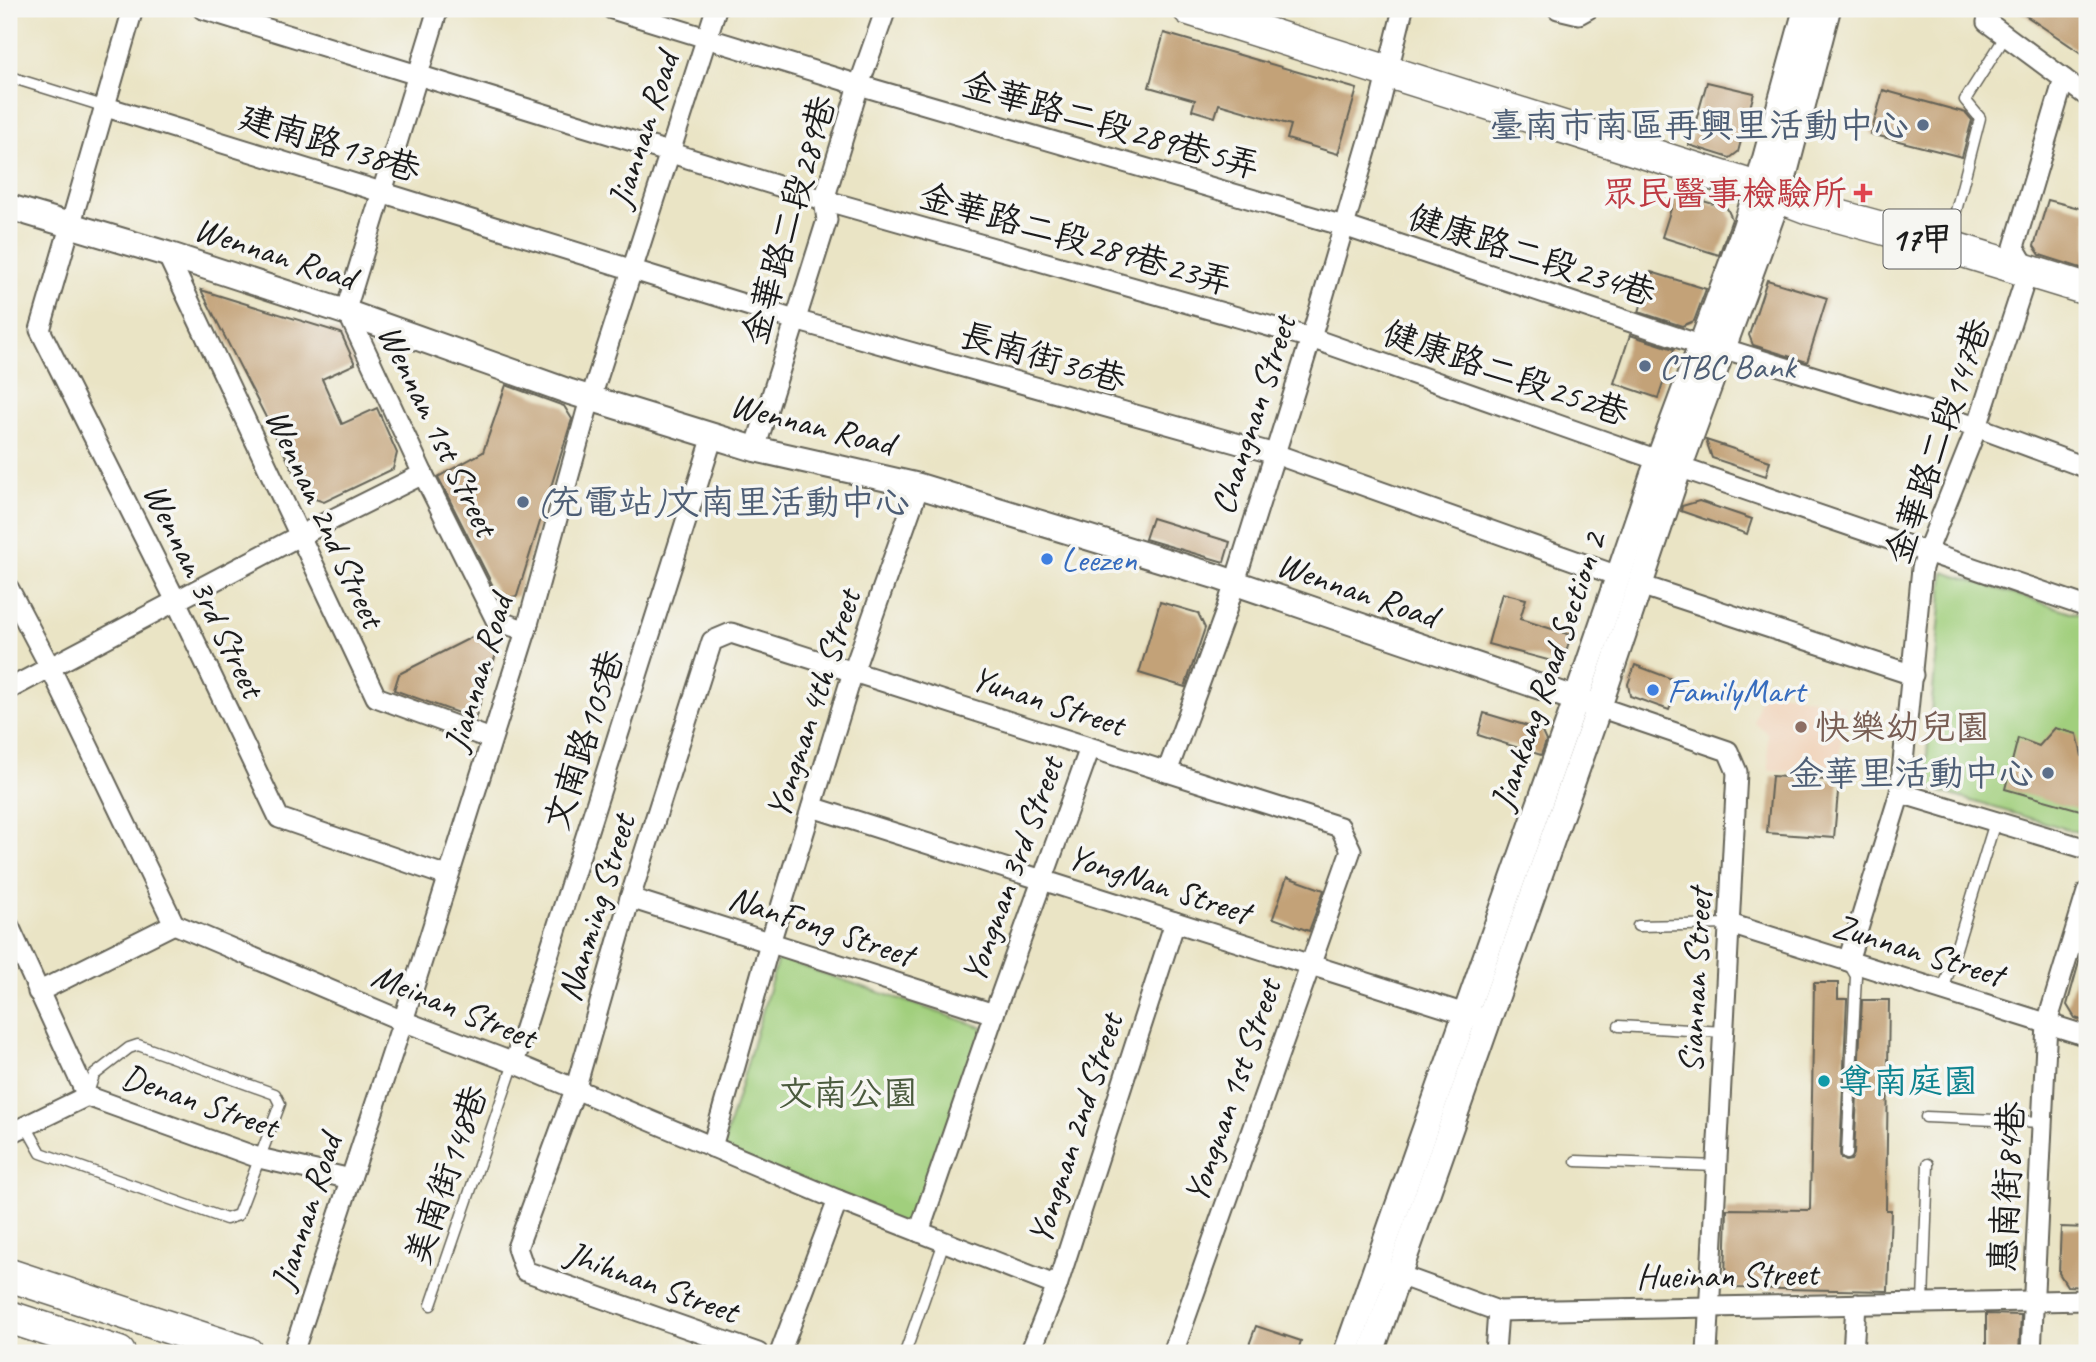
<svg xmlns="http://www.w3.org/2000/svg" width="2096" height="1362" font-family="Caveat,'LXGW WenKai TC',sans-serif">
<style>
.built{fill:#f1d5bd}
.green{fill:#a1cf7d;stroke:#5e764c;stroke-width:2}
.building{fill:#c3a278}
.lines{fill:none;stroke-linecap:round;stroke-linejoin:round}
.service-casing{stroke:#646257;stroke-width:13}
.minor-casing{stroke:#646257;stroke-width:23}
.tertiary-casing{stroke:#646257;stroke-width:28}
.primary-casing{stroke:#646257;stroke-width:35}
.service{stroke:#fff;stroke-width:10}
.minor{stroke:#fff;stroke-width:19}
.tertiary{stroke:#fff;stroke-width:24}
.primary{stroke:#fff;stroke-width:32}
.service-dot{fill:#5c6f8a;stroke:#f6f6f2;stroke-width:2.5}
.health-dot{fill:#e0444e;stroke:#f6f6f2;stroke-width:2.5}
.shop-dot{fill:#3f7fe0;stroke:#f6f6f2;stroke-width:2.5}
.education-dot{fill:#8d6e63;stroke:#f6f6f2;stroke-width:2.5}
.culture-dot{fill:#0f9aa8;stroke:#f6f6f2;stroke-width:2.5}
.labels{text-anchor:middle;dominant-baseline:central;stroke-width:7;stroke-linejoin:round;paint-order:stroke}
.shield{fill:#f6f6f2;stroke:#5d5d5c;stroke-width:2}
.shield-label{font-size:33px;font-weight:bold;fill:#1c1c1c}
.street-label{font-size:35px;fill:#1c1c1c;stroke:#f6f6f2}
.service-label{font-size:35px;fill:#4e5e75;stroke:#f6f6f2;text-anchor:end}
.health-label{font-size:35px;fill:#be3a42;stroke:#f6f6f2;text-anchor:end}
.shop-label{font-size:35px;fill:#366cbe;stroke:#f6f6f2;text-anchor:start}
.education-label{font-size:35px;fill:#785e54;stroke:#f6f6f2;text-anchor:start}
.culture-label{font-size:35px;fill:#0d838f;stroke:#f6f6f2;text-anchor:start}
.park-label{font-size:35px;fill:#4b5b3e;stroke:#f6f6f2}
</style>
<rect width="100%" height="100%" fill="#f6f6f2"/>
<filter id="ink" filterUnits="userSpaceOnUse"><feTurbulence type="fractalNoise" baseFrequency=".0143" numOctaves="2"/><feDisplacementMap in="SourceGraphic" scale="14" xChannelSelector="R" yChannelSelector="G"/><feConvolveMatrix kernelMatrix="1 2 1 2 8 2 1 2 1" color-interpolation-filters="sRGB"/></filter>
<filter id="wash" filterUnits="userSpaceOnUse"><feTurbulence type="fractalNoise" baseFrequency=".00686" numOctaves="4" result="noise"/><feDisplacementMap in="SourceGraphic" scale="28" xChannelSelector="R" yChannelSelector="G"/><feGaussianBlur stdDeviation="1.57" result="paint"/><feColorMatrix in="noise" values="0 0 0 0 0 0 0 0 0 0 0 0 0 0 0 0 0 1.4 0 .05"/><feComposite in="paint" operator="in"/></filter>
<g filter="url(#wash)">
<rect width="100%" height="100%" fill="#eae4c5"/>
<polygon class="built" points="1762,688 1844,706 1838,776 1769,770 1767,733 1754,722"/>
<g class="green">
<polygon points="1944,572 2087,617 2087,835 1924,787"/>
<polygon points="778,958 985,1028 910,1235 721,1153"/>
</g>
<g id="blocks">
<g class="building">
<polygon points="2016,9 2087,9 2087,57"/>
<polygon points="1164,33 1357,89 1338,154 1287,139 1291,125 1219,104 1215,117 1192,110 1195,100 1149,87"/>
<polygon points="1707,82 1754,93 1738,152 1730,158 1689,145"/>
<polygon points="1883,90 1966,113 1972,120 1962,157 1871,134"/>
<polygon points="1676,193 1727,208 1732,219 1719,255 1662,237"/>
<polygon points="2048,200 2087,210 2087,270 2040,255 2034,246"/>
<polygon points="1651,272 1706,289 1694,321 1682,326 1639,312"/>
<polygon points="1767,280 1827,298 1807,362 1753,345 1749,335"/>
<polygon points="201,290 341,333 355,364 322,379 342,424 377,408 397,453 393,469 324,502 306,496"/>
<polygon points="1630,335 1674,349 1658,398 1614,383"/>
<polygon points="506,385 564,406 572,419 517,596 500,600 438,477 483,452"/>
<polygon points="1706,440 1770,461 1766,476 1712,458"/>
<polygon points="1699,501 1752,519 1747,534 1681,511 1682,506"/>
<polygon points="1152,518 1230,542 1224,562 1145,539"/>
<polygon points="1502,593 1526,599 1520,619 1571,635 1565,655 1555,662 1488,644"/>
<polygon points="1160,602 1198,613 1205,628 1185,687 1139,673"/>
<polygon points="488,629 496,654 475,719 394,690 399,674"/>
<polygon points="1635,665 1680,682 1669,710 1630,696 1628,684"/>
<polygon points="1484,713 1541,730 1546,741 1541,755 1478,735"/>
<polygon points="2055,728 2077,734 2082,756 2087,758 2087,812 2005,789 2018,738 2039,746"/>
<polygon points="1772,776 1839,781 1834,838 1767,833"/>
<polygon points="1287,877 1324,890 1309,931 1273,918"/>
<polygon points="2083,948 2087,949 2087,1022 2075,1018 2067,1005"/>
<polygon points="1814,983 1838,983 1838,999 1847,999 1840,1154 1841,1158 1846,1161 1851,1160 1854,1154 1862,1000 1889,1000 1886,1210 1891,1210 1888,1291 1734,1288 1725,1279 1727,1209 1810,1210"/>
<polygon points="2061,1227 2087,1228 2087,1287 2067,1286 2059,1273"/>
<polygon points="1986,1314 2021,1315 2019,1353 1986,1353"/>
<polygon points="1256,1326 1301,1341 1297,1353 1246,1353"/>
</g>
</g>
</g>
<g filter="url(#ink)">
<use href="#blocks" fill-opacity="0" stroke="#646257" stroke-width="2"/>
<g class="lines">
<g class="service-casing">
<g id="service">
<polyline points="10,77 103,106"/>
<polyline points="1948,242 1980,118 1965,100 2005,37"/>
<polyline points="1638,926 1730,924"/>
<polyline points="1943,991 1995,822"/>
<polyline points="1619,1026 1724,1032"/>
<polyline points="1926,1117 2042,1122"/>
<polyline points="26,1126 41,1153 226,1219 238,1215 280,1104 275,1094 138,1045 129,1048 94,1075 88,1093"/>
<polyline points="1847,1154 1856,976 1849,964"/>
<polyline points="1576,1161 1717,1166"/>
<polyline points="1923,1303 1928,1164"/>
<polyline points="431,1305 514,1063"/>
<polyline points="905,1353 944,1242"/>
</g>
</g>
<g class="minor-casing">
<g id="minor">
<polyline points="133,9 40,330 176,601 279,818 447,876"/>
<polyline points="203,9 824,200 1311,338 1635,452 2087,607"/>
<polyline points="438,9 348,303 348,313 423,474 496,620 526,631"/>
<polyline points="612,9 859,85 1344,226 1700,345"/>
<polyline points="1558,9 1579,14 1588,9"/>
<polyline points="1990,9 1987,22 2087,96"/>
<polyline points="103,106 795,320 1275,454 1618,576"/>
<polyline points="167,254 376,697 491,739"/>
<polyline points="1722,348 1977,427 2087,468"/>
<polyline points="755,449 827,220 824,200 859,85 886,9"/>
<polyline points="1640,585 1913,675"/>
<polyline points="9,589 50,667 174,924 403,1021 514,1063 838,1200 1057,1286"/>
<polyline points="9,689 299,536 423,474"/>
<polyline points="1599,707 1728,751 1737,772 1707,1353"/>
<polyline points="1167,772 1225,614 1311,338 1379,107 1403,9"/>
<polyline points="1900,793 2087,849"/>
<polyline points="812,807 1478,1018"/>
<polyline points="630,898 994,1014"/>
<polyline points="1730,924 2087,1036"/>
<polyline points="9,926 87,1096 259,1158 351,1179"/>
<polyline points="1848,961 1900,793 1922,568 1927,552 1977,427 2028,271 2014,247 2064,79"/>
<polyline points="38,992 174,924"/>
<polyline points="514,1063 713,436"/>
<polyline points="9,1134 87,1096"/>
<polyline points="712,1147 770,943 853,672 919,486"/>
<polyline points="919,1232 994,1014 1090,748"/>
<polyline points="1385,1270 1498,1311 2087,1300"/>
<polyline points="293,1353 403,1021 526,631 587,410 716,9"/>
<polyline points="758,1353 525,1271 517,1248 575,1090 630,898 712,641 731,633 1340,827 1351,850 1173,1353"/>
<polyline points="780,1353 838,1200"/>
<polyline points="1030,1353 1057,1286 1175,922"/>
<polyline points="1495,1353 1498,1311"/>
<polyline points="1853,1353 1856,1304"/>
<polyline points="2031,1353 2047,1023 2087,892"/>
</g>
</g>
<g class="tertiary-casing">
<g id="tertiary">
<polyline points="9,207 167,254 348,313 570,392 713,436 755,449 919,486 1215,576 1599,707"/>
<polyline points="1346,1353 1576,700 1652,477 1745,227 1757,188 1806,9"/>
<polyline points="1371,1353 1599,707 1680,466 1779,196 1828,9"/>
</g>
</g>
<g class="primary-casing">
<g id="primary">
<polyline points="1189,9 1757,188 1809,208 1947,246 2087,289"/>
<polyline points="9,1275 247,1353"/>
<polyline points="9,1317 119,1353"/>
</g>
</g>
<use href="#service" class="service"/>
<use href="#minor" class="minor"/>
<use href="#tertiary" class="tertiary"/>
<use href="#primary" class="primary"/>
</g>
</g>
<g class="service-dot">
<circle cx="1923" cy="125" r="7"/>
<circle cx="1645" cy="366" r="7"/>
<circle cx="523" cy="502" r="7"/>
<circle cx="2048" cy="773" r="7"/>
</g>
<path class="health-dot" d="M1859.5 182.5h7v7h7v7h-7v7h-7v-7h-7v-7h7z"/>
<g class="shop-dot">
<circle cx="1047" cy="559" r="7"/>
<circle cx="1653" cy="690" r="7"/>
</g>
<circle class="education-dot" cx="1801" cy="727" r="7"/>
<circle class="culture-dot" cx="1824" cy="1081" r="7"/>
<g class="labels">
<rect class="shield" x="1883.5" y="209.5" width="77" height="59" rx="5"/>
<g class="shield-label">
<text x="1922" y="239">17甲</text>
</g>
<g class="street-label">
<text transform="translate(1111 125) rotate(16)">金華路二段289巷5弄</text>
<text transform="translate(643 130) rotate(-72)">Jiannan Road</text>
<text transform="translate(330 143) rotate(17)">建南路138巷</text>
<text transform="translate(789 220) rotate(-74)">金華路二段289巷</text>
<text transform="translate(1076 239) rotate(16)">金華路二段289巷23弄</text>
<text transform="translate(275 253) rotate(18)">Wennan Road</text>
<text transform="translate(1532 255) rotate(18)">健康路二段234巷</text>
<text transform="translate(1043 357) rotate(16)">長南街36巷</text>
<text transform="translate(1506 373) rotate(19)">健康路二段252巷</text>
<text transform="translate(1253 415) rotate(-72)">Changnan Street</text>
<text transform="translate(812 424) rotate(14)">Wennan Road</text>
<text transform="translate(438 430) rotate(64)">Wennan 1st Street</text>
<text transform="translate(1938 441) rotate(-71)">金華路二段147巷</text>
<text transform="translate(325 518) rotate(65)">Wennan 2nd Street</text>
<text transform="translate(204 590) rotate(64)">Wennan 3rd Street</text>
<text transform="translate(1357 590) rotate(19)">Wennan Road</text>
<text transform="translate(1548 671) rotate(-71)">Jiankang Road Section 2</text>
<text transform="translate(478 673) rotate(-73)">Jiannan Road</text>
<text transform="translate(1048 701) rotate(18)">Yunan Street</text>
<text transform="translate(813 704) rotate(-72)">Yongnan 4th Street</text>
<text transform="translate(584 740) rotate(-72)">文南路105巷</text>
<text transform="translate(1012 870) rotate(-70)">Yongnan 3rd Street</text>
<text transform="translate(1159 884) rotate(18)">YongNan Street</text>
<text transform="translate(596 908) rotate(-73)">Nanming Street</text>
<text transform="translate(821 926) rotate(18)">NanFong Street</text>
<text transform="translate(1918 950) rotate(17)">Zunnan Street</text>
<text transform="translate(1695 981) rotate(-87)">Siannan Street</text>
<text transform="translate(454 1006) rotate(22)">Meinan Street</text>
<text transform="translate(1232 1091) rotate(-71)">Yongnan 1st Street</text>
<text transform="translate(200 1101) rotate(19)">Denan Street</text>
<text transform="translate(1075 1129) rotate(-72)">Yongnan 2nd Street</text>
<text transform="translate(446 1175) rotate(-71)">美南街148巷</text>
<text transform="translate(2007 1187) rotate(-87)">惠南街84巷</text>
<text transform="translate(306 1212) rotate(-72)">Jiannan Road</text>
<text transform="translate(1727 1275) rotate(-1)">Hueinan Street</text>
<text transform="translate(652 1282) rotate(20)">Jhihnan Street</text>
</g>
<g class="service-label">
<text x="1909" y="125">臺南市南區再興里活動中心</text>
<text x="1659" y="366" text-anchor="start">CTBC Bank</text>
<text x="537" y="502" text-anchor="start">(充電站)文南里活動中心</text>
<text x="2034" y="773">金華里活動中心</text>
</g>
<g class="health-label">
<text x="1847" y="193">眾民醫事檢驗所</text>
</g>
<g class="shop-label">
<text x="1061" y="559">Leezen</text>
<text x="1667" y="690">FamilyMart</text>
</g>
<g class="education-label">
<text x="1815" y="727">快樂幼兒園</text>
</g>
<g class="culture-label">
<text x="1838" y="1081">尊南庭園</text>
</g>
<g class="park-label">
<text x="848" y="1093">文南公園</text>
</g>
</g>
<rect width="2096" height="1362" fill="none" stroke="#f6f6f2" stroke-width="35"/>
</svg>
